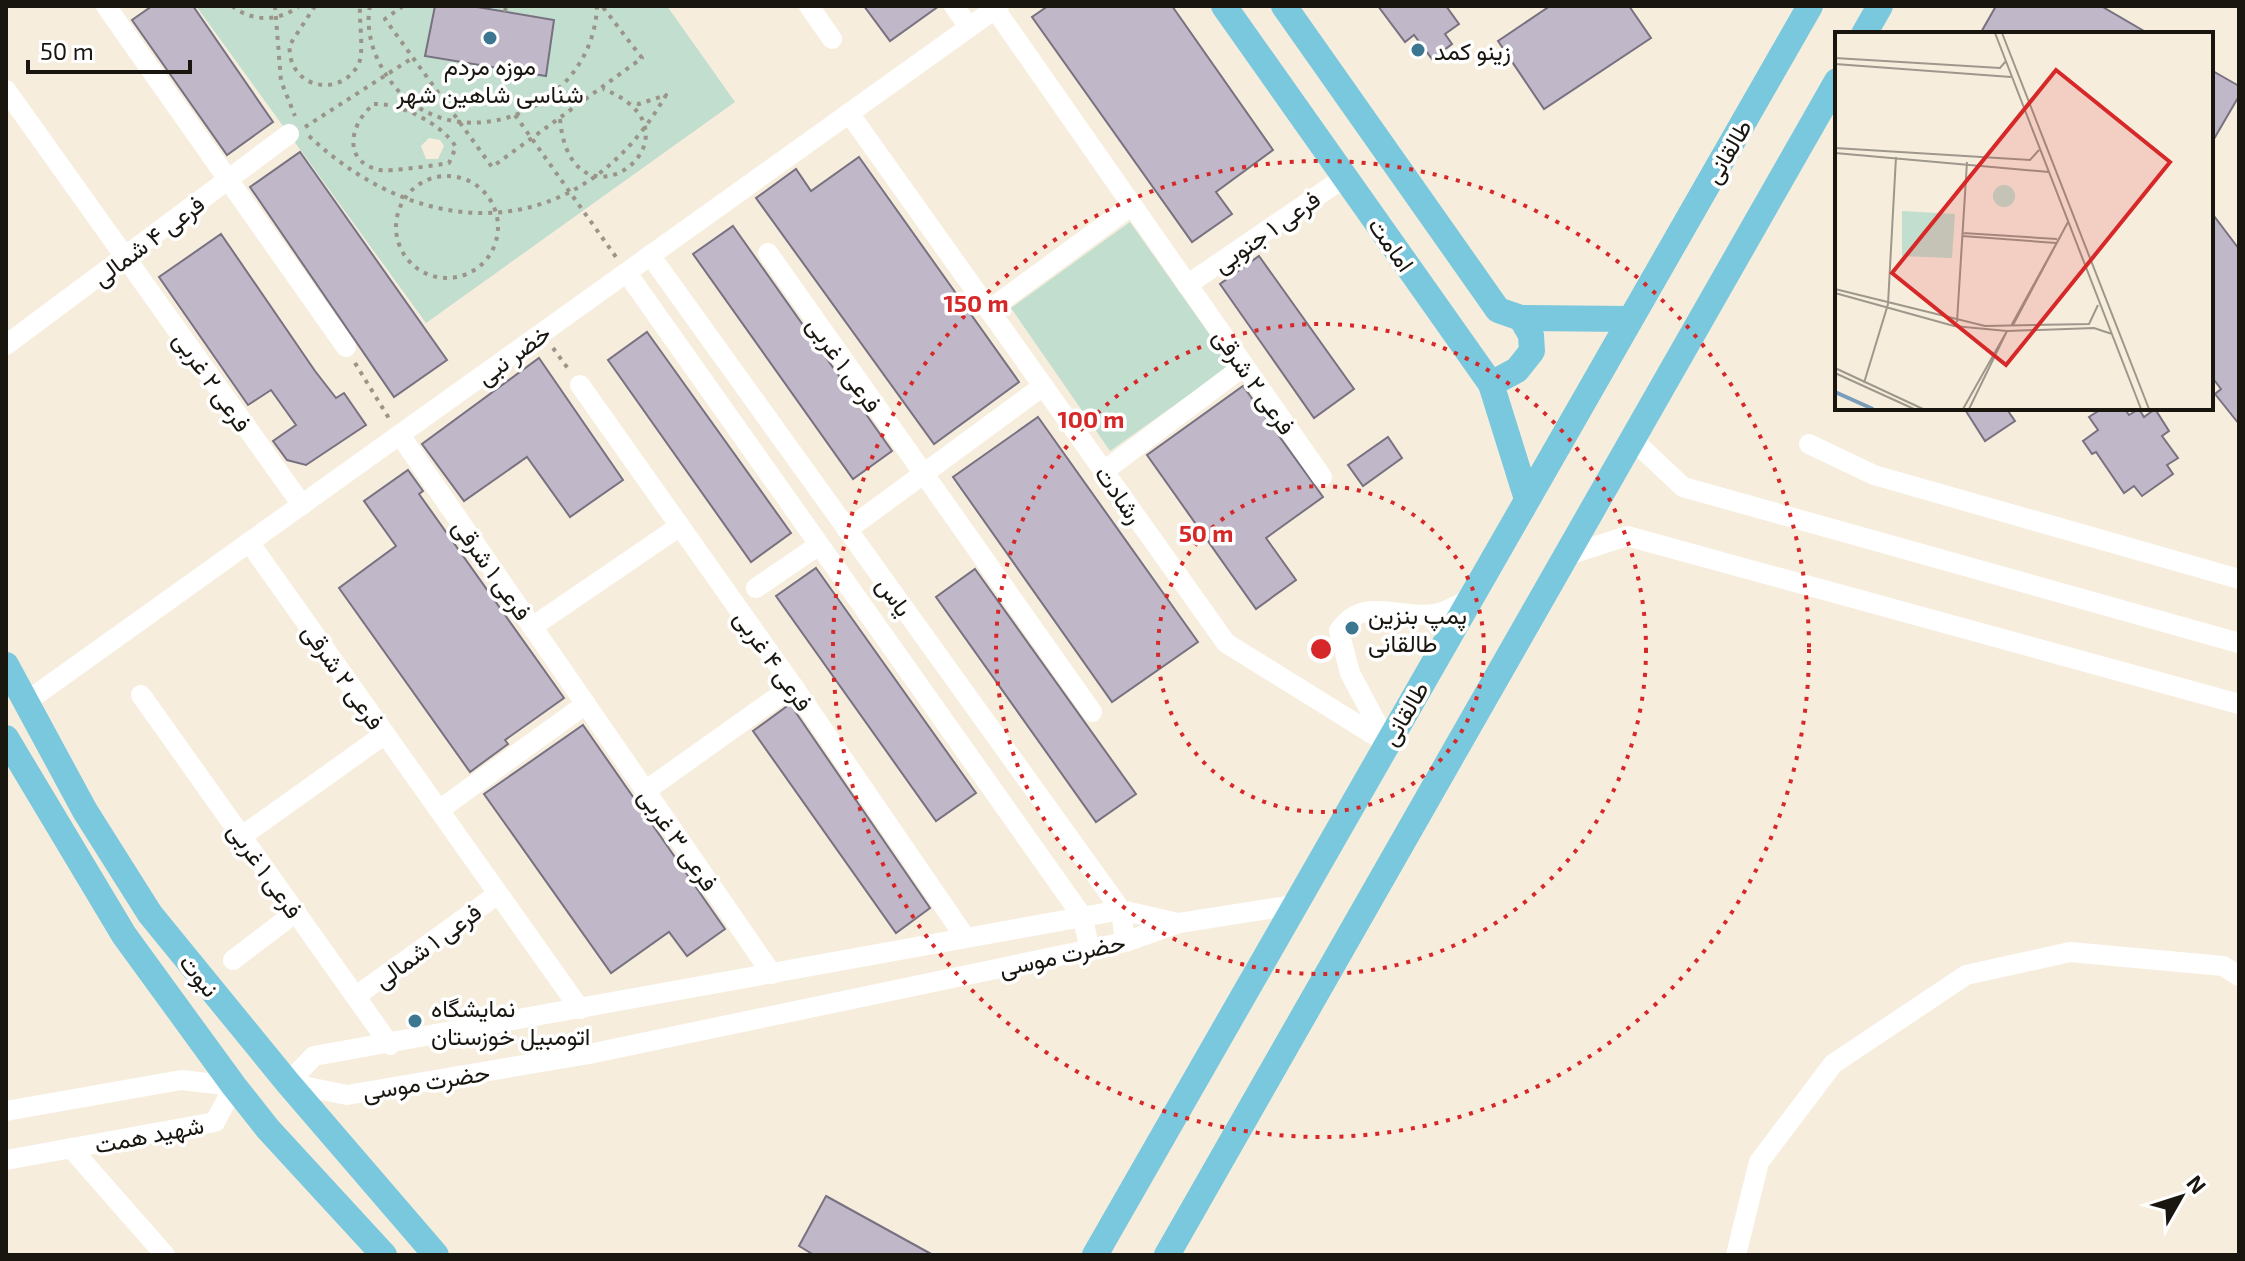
<svg xmlns="http://www.w3.org/2000/svg" width="2245" height="1261" font-family="'Exo 2',Vazirmatn,sans-serif">
<style>
.green{fill:#c1decf;fill-rule:evenodd}
.building{fill:#c0b8c9;stroke:#777180;stroke-width:2}
.lines{fill:none;stroke-linecap:round;stroke-linejoin:round}
.path{stroke:#9b9488;stroke-width:4;stroke-dasharray:4 6;stroke-linecap:butt}
.minor{stroke:#fff;stroke-width:20}
.major{stroke:#7ac8dd;stroke-width:26}
.ring{fill:none;stroke:#d62828;stroke-width:4;stroke-dasharray:4 8}
.poi-dot{fill:#3d7690;stroke:#fff;stroke-width:3}
.labels{text-anchor:middle;dominant-baseline:central;stroke-width:7;stroke-linejoin:round;paint-order:stroke}
.poi-label{font-size:24px;fill:#191610;stroke:#fff;text-anchor:start}
.street-label{font-size:24px;fill:#191610;stroke:#fff}
.inset-river{fill:none;stroke:#789ebb;stroke-width:4}
.inset-road{fill:none;stroke:#9e978b;stroke-width:2}
.view{fill:#d62828;fill-opacity:0.15;stroke:#d62828;stroke-width:4}
.inset-edge{fill:none;stroke:#191610;stroke-width:4}
.centre{fill:#d62828;stroke:#fff;stroke-width:4}
.ring-label{font-size:24px;text-anchor:middle;font-weight:bold;fill:#d62828;stroke:#fff;stroke-width:7;stroke-linejoin:round;paint-order:stroke}
</style>
<rect width="100%" height="100%" fill="#f7eddd"/>
<g class="green">
<path d="M196 6H667L735 102 426 323ZM429 138 440 140 444 146 438 159H426L421 146Z"/>
<polygon points="1130,222 1231,365 1110,451 1011,308"/>
</g>
<g class="building">
<polygon points="152,6 193,6 273,122 227,155 132,20"/>
<polygon points="435,6 471,6 554,20 546,76 425,56"/>
<polygon points="864,6 939,6 890,41"/>
<polygon points="1048,6 1172,6 1273,150 1216,192 1232,214 1192,242 1032,17"/>
<polygon points="1378,6 1446,6 1459,24 1445,34 1452,44 1432,59 1414,35 1405,42"/>
<polygon points="1550,6 1629,6 1651,38 1544,109 1498,41"/>
<polygon points="1996,6 2101,6 2149,34 1980,34"/>
<polygon points="2211,70 2239,86 2239,96 2211,144"/>
<polygon points="300,152 447,360 394,397 250,187"/>
<polygon points="859,157 1019,382 934,444 756,198 796,169 811,191"/>
<polygon points="2211,212 2239,249 2239,424 2215,394 2221,389 2211,376"/>
<polygon points="733,226 892,451 853,479 693,254"/>
<polygon points="221,234 315,371 336,398 344,393 366,425 306,465 287,460 273,441 296,425 271,390 248,405 159,277"/>
<polygon points="1259,256 1354,389 1314,418 1220,284"/>
<polygon points="647,332 791,533 751,562 608,360"/>
<polygon points="539,358 623,480 570,517 527,457 464,501 422,444"/>
<polygon points="1243,386 1323,497 1266,538 1296,580 1256,609 1147,455"/>
<polygon points="1964,408 2006,408 2015,421 1985,441"/>
<polygon points="2103,408 2124,408 2129,415 2139,409 2144,417 2155,409 2169,431 2162,436 2178,458 2167,465 2173,474 2142,496 2134,486 2124,493 2096,452 2092,454 2083,441 2098,430 2089,417"/>
<polygon points="1038,417 1198,642 1112,702 953,477"/>
<polygon points="1388,437 1402,458 1363,486 1348,465"/>
<polygon points="408,470 423,491 419,494 564,698 505,740 508,744 470,772 339,588 396,546 364,501"/>
<polygon points="816,568 976,793 936,821 776,596"/>
<polygon points="975,569 1136,794 1096,822 936,597"/>
<polygon points="790,704 930,908 896,933 753,731"/>
<polygon points="583,725 725,929 687,956 669,932 611,973 484,794"/>
<polygon points="826,1196 933,1255 814,1255 799,1246"/>
</g>
<g class="lines">
<g class="path">
<path d="M232 6C252 22 279 22 299 6"/>
<polyline points="275,6 281,81 295,116"/>
<path d="M315 6 289 46C290 51 290 59 293 65 307 93 346 91 359 63 364 51 359 22 360 6"/>
<path d="M370 6C366 26 371 48 381 66 436 171 593 118 597 6"/>
<polyline points="403,6 385,19 492,167 642,58 602,6"/>
<polyline points="505,12 506,6"/>
<path d="M374 104C401 103 442 124 456 147L449 163C438 165 388 172 380 170 341 162 350 123 374 104Z"/>
<polyline points="515,115 616,257"/>
<path d="M560 119C571 244 716 133 603 89"/>
<polyline points="305,127 414,57"/>
<path d="M309 136C427 247 582 242 666 95L639 104 631 102"/>
<circle cx="447" cy="227" r="51"/>
<polyline points="553,348 569,370"/>
<polyline points="355,363 390,420"/>
</g>
<g class="minor">
<polyline points="106,6 346,347"/>
<polyline points="809,6 832,39"/>
<polyline points="954,6 969,27"/>
<polyline points="995,9 1322,477"/>
<polyline points="6,90 302,505"/>
<polyline points="849,113 1226,643 1387,743"/>
<polyline points="768,253 1092,712"/>
<polyline points="650,255 1121,910 1125,942"/>
<polyline points="627,273 1082,916 1090,949"/>
<polyline points="1187,285 1345,177"/>
<polyline points="989,310 1131,206"/>
<polyline points="6,345 289,134"/>
<polyline points="580,385 793,686 965,937"/>
<polyline points="400,435 772,974"/>
<polyline points="1633,440 1683,487 2239,643"/>
<polyline points="1809,444 1874,475 2239,579"/>
<polyline points="1104,471 1244,366"/>
<polyline points="847,530 1043,386"/>
<polyline points="249,542 580,1009"/>
<polyline points="1565,556 1627,536 2239,704"/>
<polyline points="756,588 819,545"/>
<polyline points="532,627 680,526"/>
<polyline points="141,695 390,1045"/>
<polyline points="26,702 999,6"/>
<path d="M1387 743 1350 673 1339 631C1364 593 1401 622 1439 613 1449 610 1459 604 1469 600"/>
<polyline points="645,791 793,686"/>
<polyline points="439,810 586,704"/>
<polyline points="242,836 385,734"/>
<polyline points="233,960 296,912"/>
<polyline points="356,996 498,894"/>
<polyline points="288,1083 347,1095 589,1054 1125,942 1179,923 1294,905"/>
<polyline points="288,1083 314,1056 1121,910 1178,923"/>
<polyline points="6,1111 181,1080 234,1086 215,1122 6,1160"/>
<polyline points="71,1148 165,1255"/>
<polyline points="1736,1255 1759,1162 1833,1064 1966,975 2070,952 2223,966 2239,976"/>
</g>
<g class="major">
<polyline points="1224,6 1491,384 1527,499"/>
<polyline points="1284,6 1498,310 1521,318 1630,319"/>
<polyline points="1864,34 1880,6"/>
<polyline points="1491,384 1517,370 1532,351 1531,335 1521,318"/>
<polyline points="6,665 85,811 150,914 288,1083 436,1255"/>
<polyline points="6,738 124,935 234,1086 268,1129 384,1255"/>
<polyline points="1095,1255 1810,6"/>
<polyline points="1167,1255 1837,81"/>
</g>
</g>
<g class="ring">
<circle cx="1321" cy="649" r="163"/>
<circle cx="1321" cy="649" r="325"/>
<circle cx="1321" cy="649" r="488"/>
</g>
<g class="poi-dot">
<circle cx="490" cy="38" r="8"/>
<circle cx="1418" cy="50" r="8"/>
<circle cx="1352" cy="628" r="8"/>
<circle cx="415" cy="1021" r="8"/>
</g>
<g class="labels">
<g class="poi-label">
<text x="1434" y="50">زینو کمد</text>
<text x="490" y="65" text-anchor="middle">موزه مردم<tspan x="490" dy="28">شناسی شاهین شهر</tspan></text>
<text x="1368" y="614">پمپ بنزین<tspan x="1368" dy="28">طالقانی</tspan></text>
<text x="431" y="1007">نمایشگاه<tspan x="431" dy="28">اتومبیل خوزستان</tspan></text>
</g>
<g class="street-label">
<text transform="translate(1727 151) rotate(-60)">طالقانی</text>
<text transform="translate(1266 231) rotate(-35)">فرعی ۱ جنوبی</text>
<text transform="translate(148 240) rotate(-37)">فرعی ۴ شمالی</text>
<text transform="translate(1392 244) rotate(55)">امامت</text>
<text transform="translate(513 354) rotate(-36)">خضر نبی</text>
<text transform="translate(845 364) rotate(55)">فرعی ۱ غربی</text>
<text transform="translate(213 381) rotate(55)">فرعی ۲ غربی</text>
<text transform="translate(1255 381) rotate(55)">فرعی ۲ شرقی</text>
<text transform="translate(1120 494) rotate(55)">رشادت</text>
<text transform="translate(493 569) rotate(55)">فرعی ۱ شرقی</text>
<text transform="translate(895 596) rotate(54)">یاس</text>
<text transform="translate(774 660) rotate(55)">فرعی ۴ غربی</text>
<text transform="translate(344 676) rotate(55)">فرعی ۲ شرقی</text>
<text transform="translate(1404 713) rotate(-60)">طالقانی</text>
<text transform="translate(679 839) rotate(55)">فرعی ۳ غربی</text>
<text transform="translate(266 870) rotate(55)">فرعی ۱ غربی</text>
<text transform="translate(427 945) rotate(-36)">فرعی ۱‍ شمالی</text>
<text transform="translate(1062 954) rotate(-12)">حضرت موسی</text>
<text transform="translate(200 975) rotate(51)">نبوت</text>
<text transform="translate(426 1081) rotate(-9)">حضرت موسی</text>
<text transform="translate(149 1134) rotate(-11)">شهید همت</text>
</g>
</g>
<g transform="translate(1835 32)">
<rect width="378" height="378" fill="#f7eddd"/>
<path d="M158 164a11 11 0 1 1 22 0a11 11 0 1 1-22 0ZM67 179 120 182 117 226 67 224Z" fill="#c1decf"/>
<path class="inset-river" d="M0 360 38 377"/>
<path class="inset-road" d="M160 1 306 377M167 1 314 377M0 26 165 36 171 29M0 32 176 45M0 116 195 128 204 118M0 121 214 140M128 201 222 207M127 204 221 211M0 257 150 294 254 292 263 273M0 261 119 294 172 299 259 296 277 302M122 290 132 130M178 293 233 190M176 294 226 203M0 336 88 377M0 341 79 377M29 351 53 272 61 125M128 377 172 299M134 377 172 299"/>
<path class="view" d="M221 38 335 130 171 333 57 241Z"/>
<rect width="378" height="378" class="inset-edge"/>
</g>
<circle cx="1321" cy="649" r="12" class="centre"/>
<g class="ring-label">
<text x="976" y="312">150 m</text>
<text x="1091" y="428">100 m</text>
<text x="1206" y="542">50 m</text>
</g>
<rect width="2245" height="1261" fill="none" stroke="#191610" stroke-width="16"/>
<g transform="translate(2181 1197) rotate(51)" stroke="#ffffff" stroke-width="6" paint-order="stroke">
<path d="M0-6L14 30L0 20L-14 30Z" fill="#191610"/>
<text y="-12" font-size="22" font-weight="bold" text-anchor="middle" fill="#191610">N</text>
</g>
<path d="M28 60v12h162v-12" fill="none" stroke="#191610" stroke-width="4"/>
<text x="40" y="60" font-size="24" fill="#191610" stroke="#ffffff" stroke-width="6" paint-order="stroke">50 m</text>
</svg>
